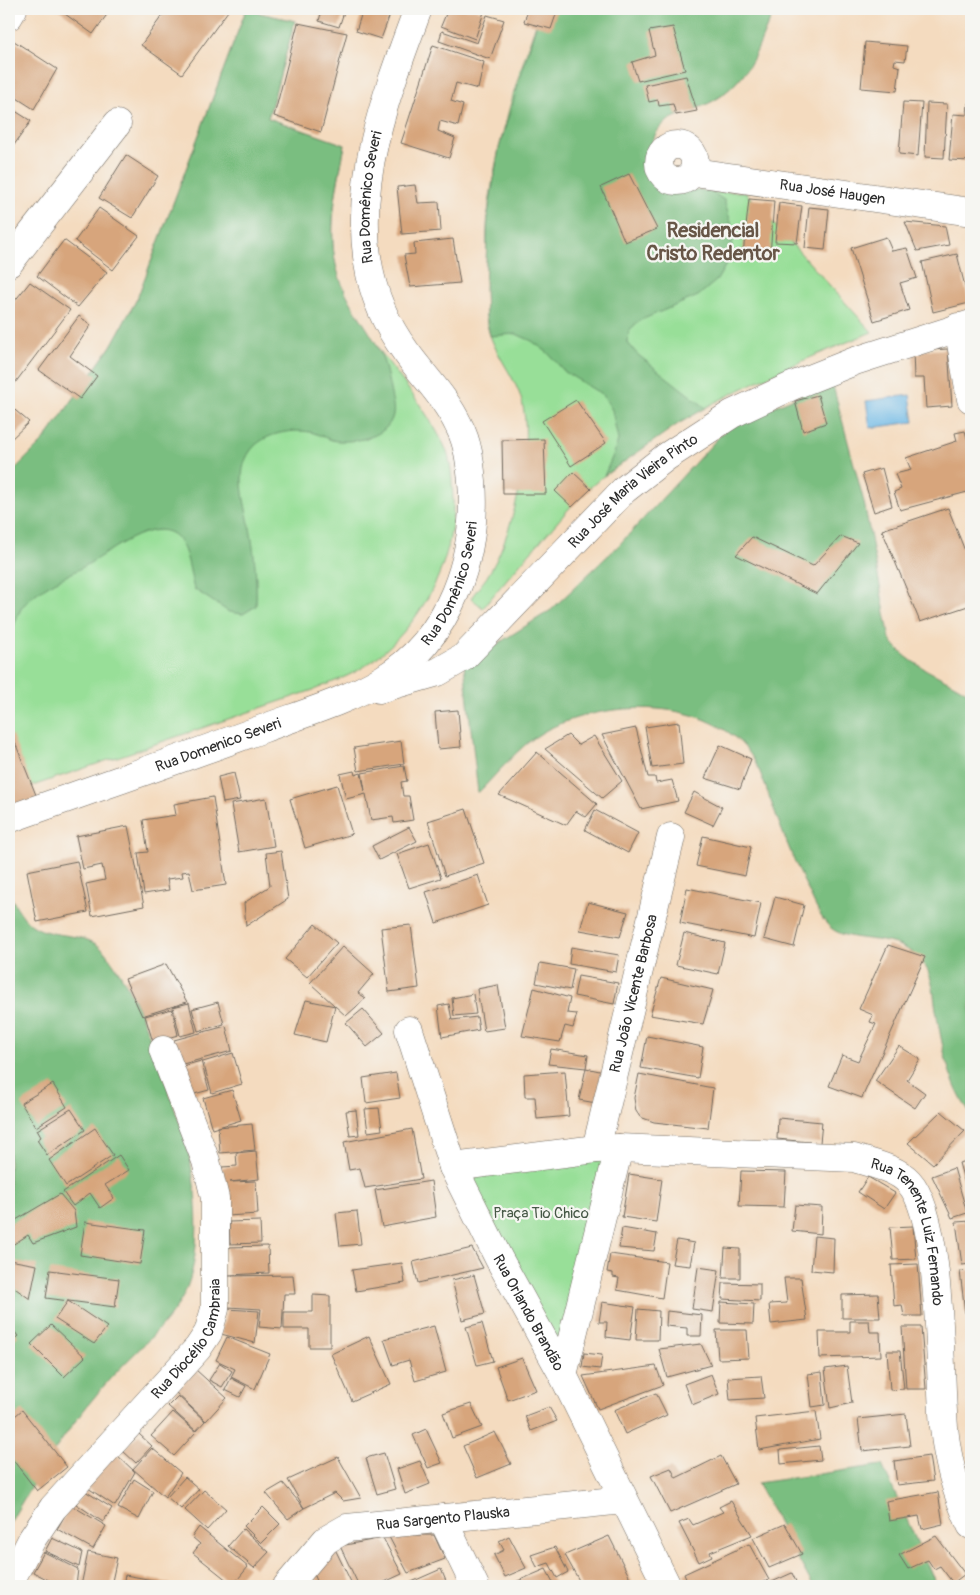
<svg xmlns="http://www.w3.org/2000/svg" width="980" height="1595" font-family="Pangolin,sans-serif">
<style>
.green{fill:#98df98;stroke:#628562}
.forest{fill:#7abe80;stroke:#527456}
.water{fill:#6cb7e5;stroke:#4c7188}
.building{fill:#d7a57b}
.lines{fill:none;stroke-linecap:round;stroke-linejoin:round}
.minor-casing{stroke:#71695f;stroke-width:29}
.minor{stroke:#fff;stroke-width:28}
.labels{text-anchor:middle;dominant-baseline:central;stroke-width:4.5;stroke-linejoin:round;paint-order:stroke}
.street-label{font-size:15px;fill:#2b2b2b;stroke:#f6f6f2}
.park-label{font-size:15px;fill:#465846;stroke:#f6f6f2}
.district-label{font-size:20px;font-weight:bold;fill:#675647;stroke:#f6f6f2}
</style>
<rect width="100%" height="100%" fill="#f6f6f2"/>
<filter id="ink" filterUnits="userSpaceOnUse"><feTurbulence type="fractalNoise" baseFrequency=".02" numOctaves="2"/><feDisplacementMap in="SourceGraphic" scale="10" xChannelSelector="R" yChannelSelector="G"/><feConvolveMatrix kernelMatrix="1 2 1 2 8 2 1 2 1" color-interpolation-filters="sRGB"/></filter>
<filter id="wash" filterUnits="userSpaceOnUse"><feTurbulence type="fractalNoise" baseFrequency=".0096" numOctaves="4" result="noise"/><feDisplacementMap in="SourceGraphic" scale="20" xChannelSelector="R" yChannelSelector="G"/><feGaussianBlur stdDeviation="1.12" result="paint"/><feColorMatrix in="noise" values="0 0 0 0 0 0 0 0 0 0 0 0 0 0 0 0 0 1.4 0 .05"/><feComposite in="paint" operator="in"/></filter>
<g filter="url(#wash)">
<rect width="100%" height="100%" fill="#f4dbbf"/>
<g class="green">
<path d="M541 9H776C758 40 754 66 726 92 711 107 688 107 671 117 658 124 653 138 650 151 637 205 713 190 745 192L872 332C771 373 664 418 583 494 572 504 563 516 553 527 529 554 505 580 483 608L471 598C477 589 486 580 491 570 514 531 536 439 520 395 510 368 488 346 486 316 485 301 486 285 486 270 487 251 486 232 488 213 496 143 518 76 541 9Z"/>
<path d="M246 10 295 21 268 118 345 145C337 187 326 233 338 275 357 336 416 387 444 445 452 461 452 483 453 501 455 567 415 637 357 671 344 678 330 683 316 689L9 794V475L45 439 111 346 137 299Z"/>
<polygon points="606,1156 559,1353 466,1173"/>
</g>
<g class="forest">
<path d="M541 9H776C763 30 758 57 742 76 731 89 719 99 703 106 670 119 655 119 648 159 647 168 649 178 656 183 671 195 691 187 708 191 713 192 719 197 724 200L733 229 731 256 717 280 698 296 641 320 629 330 628 343 637 354 706 408 678 424 604 476 614 453 618 440 612 410 603 395 565 372 548 353 532 341 516 334 490 336 486 317 485 289 488 214 499 148Z"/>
<path d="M246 10 295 21 268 118 345 145C337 187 325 233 339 276 347 301 364 322 377 345 384 358 387 375 390 389 391 396 395 408 393 415 388 437 358 442 339 441 329 441 320 434 310 432 291 429 264 433 251 450 233 474 247 507 251 534 255 558 257 582 256 606L243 614 229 612 194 589C189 572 188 540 169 532 145 522 104 556 83 567 62 579 39 587 23 606 17 614 14 628 9 637V475L45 439 111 346 137 299Z"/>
<path d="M832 382 864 502 890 639C908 667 945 676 971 695V1115C948 1081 943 1050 936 1010 934 997 933 977 925 966 898 926 847 950 826 923 818 913 814 903 809 892 795 864 784 836 773 807 767 791 762 774 754 760 715 694 602 699 543 732 519 746 498 773 478 793L464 665 551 610 619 545 730 425Z"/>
<path d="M9 894C15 904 23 919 32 925 53 940 86 930 104 951 136 990 155 1051 171 1098 176 1114 183 1130 187 1146 198 1191 205 1265 178 1305 157 1336 126 1359 102 1388 66 1430 36 1476 9 1525Z"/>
<polygon points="882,1465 937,1586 813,1586 757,1483"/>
</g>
<polygon class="water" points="910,395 914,422 870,428 866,401"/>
<g id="blocks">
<g class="building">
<polygon points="58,9 111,9 93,34"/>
<polygon points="167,9 225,9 228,11 182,74 141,45"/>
<polygon points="322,9 345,9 339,27 319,21"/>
<polygon points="363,9 392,9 381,39 356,31"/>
<polygon points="448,9 474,9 484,12 475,39 441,26"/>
<polygon points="528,9 558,9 551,29 524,22"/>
<polygon points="487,15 504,20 490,59 439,41 442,31 477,43"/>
<polygon points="298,23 347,33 321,132 274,116"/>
<polygon points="673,27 685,70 638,81 632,62 655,55 649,31"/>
<polygon points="14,41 57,69 34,109 9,93 9,50"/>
<polygon points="865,42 907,46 905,61 895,60 894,65 900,67 897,91 861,88"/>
<polygon points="433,45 484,62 478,89 456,83 451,101 463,105 458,126 440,121 438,131 455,138 449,158 401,143"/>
<polygon points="686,76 697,111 676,115 673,104 659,106 658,100 649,102 645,85"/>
<polygon points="903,102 922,103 918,156 899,154"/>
<polygon points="927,103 947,104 944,158 925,157"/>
<polygon points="968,103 971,103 971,161 949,160 953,114 967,115"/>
<polygon points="9,107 31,121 9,152"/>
<polygon points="126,155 158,176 132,218 99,198"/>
<polygon points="629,174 657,229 625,242 601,187"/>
<polygon points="415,185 418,203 439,202 441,231 402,234 397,187"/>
<polygon points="749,199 774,201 770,256 743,254"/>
<polygon points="779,203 802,206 797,243 775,242"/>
<polygon points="809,207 829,209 825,250 805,248"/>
<polygon points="99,208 139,236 113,270 75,241"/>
<polygon points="905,222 945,226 949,245 917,251"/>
<polygon points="886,237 892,251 907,248 917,278 900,283 909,310 874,321 851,248"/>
<polygon points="453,239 460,283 410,287 404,255 415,254 414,243"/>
<polygon points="64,240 107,272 78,307 37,276"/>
<polygon points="957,254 969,303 933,312 922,262"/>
<polygon points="30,282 70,310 12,387 9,385 9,308"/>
<polygon points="79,316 91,325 70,356 97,376 80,399 39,370"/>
<polygon points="948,349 952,406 926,408 924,378 914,378 913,351"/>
<polygon points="818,395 826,423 803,431 795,401"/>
<polygon points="576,400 606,443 571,466 542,421"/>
<polygon points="9,405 29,422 9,441"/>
<polygon points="965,431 971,451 971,491 900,510 894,492 901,489 895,474 911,470 906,458 957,441 955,433"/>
<polygon points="544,439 546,494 503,494 502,440"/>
<polygon points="882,468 892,506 874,512 862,474"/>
<polygon points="573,472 591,489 572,507 555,491"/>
<polygon points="948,508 971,566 971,605 920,622 882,530"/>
<polygon points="841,536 858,543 817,594 736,555 752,537 813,566"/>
<polygon points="458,710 461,747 438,749 435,712"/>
<polygon points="679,722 683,764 652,768 645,727"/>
<polygon points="636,728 648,777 655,777 656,783 672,780 678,801 641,809 602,735"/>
<polygon points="12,735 38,800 9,811 9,737"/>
<polygon points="568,735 578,745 594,736 622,781 602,798 545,749"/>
<polygon points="401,741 404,764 358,771 354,748"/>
<polygon points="720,745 751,759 740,789 705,778"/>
<polygon points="537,752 597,804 586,817 576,811 566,825 499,795"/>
<polygon points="404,766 407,781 401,782 403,796 409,796 413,820 394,823 393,817 371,820 366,794 346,799 340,774 354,771 355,775 361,773 365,791 362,773"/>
<polygon points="234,773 240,800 223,803 218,777"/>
<polygon points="337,785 352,834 305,848 290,799"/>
<polygon points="694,792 722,807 713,825 684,812"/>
<polygon points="213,797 226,885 193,890 189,871 182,872 183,877 167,879 169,890 144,894 138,853 148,852 143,820 176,815 174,804"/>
<polygon points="266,798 274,846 239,852 231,804"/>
<polygon points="466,809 484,863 445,876 428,821"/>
<polygon points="595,810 638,833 628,853 585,830"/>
<polygon points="128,826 144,906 92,916 86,884 105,880 102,865 83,869 76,836"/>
<polygon points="409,827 417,841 379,860 372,846"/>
<polygon points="703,836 751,847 745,876 696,866"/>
<polygon points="429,843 441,878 409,888 397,854"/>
<polygon points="281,851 288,899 246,926 244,903 270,886 266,853"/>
<polygon points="77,861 88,912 37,922 27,871"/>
<polygon points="478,875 488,905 436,923 426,892"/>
<polygon points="687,888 761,903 754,938 680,923"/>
<polygon points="775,897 804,905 794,947 764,939"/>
<polygon points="588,902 628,912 620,937 580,930"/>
<polygon points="315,924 337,943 307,977 285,959"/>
<polygon points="411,925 419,988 389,992 381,928"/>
<polygon points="684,933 725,943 718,974 676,965"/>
<polygon points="888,945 925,957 862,1098 829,1086 842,1055 858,1061 876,1024 870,1022 873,1015 859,1009"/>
<polygon points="343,946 374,974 358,993 366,998 346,1016 310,983"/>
<polygon points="571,947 619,955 616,972 569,964"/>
<polygon points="540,963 574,969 570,990 536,983"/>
<polygon points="166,964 187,1002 142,1016 125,979"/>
<polygon points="578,976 618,983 614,1004 574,996"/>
<polygon points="661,978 713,990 703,1024 650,1015"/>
<polygon points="498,985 505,1028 484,1031 477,989"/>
<polygon points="534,988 570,998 567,1013 577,1014 573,1028 565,1026 560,1042 522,1036"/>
<polygon points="473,994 476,1014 454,1016 452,998"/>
<polygon points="306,1000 335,1006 326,1042 295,1035"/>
<polygon points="218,1002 224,1024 198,1031 192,1009"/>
<polygon points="189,1003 196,1032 180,1036 173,1007"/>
<polygon points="449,1004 452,1020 477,1017 479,1030 442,1037 438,1006"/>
<polygon points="172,1009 178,1035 153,1042 145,1016"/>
<polygon points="363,1009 384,1033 367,1047 346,1023"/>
<polygon points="226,1026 232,1051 179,1065 174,1040"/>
<polygon points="647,1036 703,1047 698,1078 641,1068"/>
<polygon points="899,1046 920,1059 907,1080 925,1093 915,1108 875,1081"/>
<polygon points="551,1049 588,1055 586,1068 548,1064"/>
<polygon points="233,1053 242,1084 212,1093 203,1062"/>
<polygon points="201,1061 209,1090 187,1096 179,1067"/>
<polygon points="586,1068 604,1072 596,1103 579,1100"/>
<polygon points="565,1071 569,1116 537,1119 535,1097 525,1097 524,1074"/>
<polygon points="396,1073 400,1098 366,1103 363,1078"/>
<polygon points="639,1074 713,1088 708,1128 654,1122 640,1117 636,1111 634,1098"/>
<polygon points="53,1084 67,1107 36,1127 21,1103"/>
<polygon points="232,1090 241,1120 212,1129 203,1098"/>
<polygon points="379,1108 382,1130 368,1132 365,1109"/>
<polygon points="71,1109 85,1130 47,1155 37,1140 41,1137 37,1130"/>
<polygon points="356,1110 359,1135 350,1136 346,1111"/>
<polygon points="941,1111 965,1131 933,1164 908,1143"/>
<polygon points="778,1118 822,1122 820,1143 777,1139"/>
<polygon points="252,1124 255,1150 220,1153 218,1127"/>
<polygon points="95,1128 113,1155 66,1186 49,1160"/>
<polygon points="412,1129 421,1179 365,1188 360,1168 349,1170 344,1142"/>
<polygon points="256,1151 259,1179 230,1182 256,1181 258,1214 227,1216 222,1167 237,1166 236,1153"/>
<polygon points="119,1155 129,1170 105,1185 114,1198 100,1208 90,1193 73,1206 63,1192"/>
<polygon points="971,1160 971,1204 959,1163"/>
<polygon points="954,1168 967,1213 952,1218 932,1176"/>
<polygon points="741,1171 786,1172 784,1207 739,1206"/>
<polygon points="629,1174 662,1179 656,1222 622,1217"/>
<polygon points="868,1177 895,1193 884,1209 858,1192"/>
<polygon points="431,1181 436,1217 382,1227 375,1190"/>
<polygon points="60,1194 74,1211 76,1227 33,1243 28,1235 9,1247 9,1224"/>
<polygon points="795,1205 822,1207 821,1234 792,1231"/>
<polygon points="357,1211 361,1244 340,1246 336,1213"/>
<polygon points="260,1221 261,1243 230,1244 229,1222"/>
<polygon points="971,1221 971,1264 962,1265 956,1222"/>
<polygon points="85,1222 145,1230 140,1264 80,1255"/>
<polygon points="913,1226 916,1259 893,1260 890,1227"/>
<polygon points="622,1228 657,1234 654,1251 619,1248"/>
<polygon points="814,1236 834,1238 833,1272 811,1270"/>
<polygon points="677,1240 694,1243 690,1266 672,1264"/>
<polygon points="268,1246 269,1273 228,1275 227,1247"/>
<polygon points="472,1248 483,1268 418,1283 413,1262"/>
<polygon points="725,1248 740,1249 740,1278 723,1278"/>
<polygon points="610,1254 667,1262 662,1298 617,1290 619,1278 613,1277 613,1273 607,1272"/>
<polygon points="9,1260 37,1265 30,1299 9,1284"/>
<polygon points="402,1263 405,1283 356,1291 352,1270"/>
<polygon points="918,1264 922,1316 904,1316 902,1305 894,1306 891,1265"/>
<polygon points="698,1267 719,1270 713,1312 692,1309"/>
<polygon points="50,1270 119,1279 115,1307 46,1298"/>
<polygon points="971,1270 971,1312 965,1313 960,1271"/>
<polygon points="293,1275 295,1294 284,1294 282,1329 259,1327 261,1309 228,1307 228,1276"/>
<polygon points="474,1275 485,1314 462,1320 452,1280"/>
<polygon points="784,1278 801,1278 807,1320 771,1324 769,1304 787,1303"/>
<polygon points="723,1283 760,1284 760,1301 722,1299"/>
<polygon points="878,1294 880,1318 842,1318 842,1295"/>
<polygon points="313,1295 330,1296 330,1347 309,1347 309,1329 284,1329 284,1312 313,1312"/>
<polygon points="68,1301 107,1327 94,1344 55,1319"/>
<polygon points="602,1302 635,1307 630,1340 606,1337 607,1322 599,1322"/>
<polygon points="721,1302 754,1304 753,1324 720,1323"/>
<polygon points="227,1309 259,1311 255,1343 221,1334"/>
<polygon points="638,1309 659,1311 658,1340 636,1340"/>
<polygon points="667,1311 702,1315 701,1336 687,1336 687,1328 666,1326"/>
<polygon points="850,1321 869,1321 870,1332 880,1332 881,1356 820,1358 819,1332 850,1332"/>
<polygon points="482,1323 493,1361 477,1365 466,1327"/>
<polygon points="9,1325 18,1336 9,1344"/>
<polygon points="51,1325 85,1357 64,1377 31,1344"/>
<polygon points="434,1326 446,1372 415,1381 409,1360 393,1365 384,1339"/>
<polygon points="902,1327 921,1327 926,1389 906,1389"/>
<polygon points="716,1330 747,1330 749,1358 718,1359"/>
<polygon points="369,1336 391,1384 352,1401 331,1354"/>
<polygon points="227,1337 270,1354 255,1389 231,1377 235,1369 216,1360"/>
<polygon points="701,1344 711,1365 667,1377 659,1349"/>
<polygon points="887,1351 900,1351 904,1389 890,1390"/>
<polygon points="584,1353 602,1355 600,1369 582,1367"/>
<polygon points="522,1358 536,1390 508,1400 496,1367"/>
<polygon points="220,1363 232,1371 222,1387 209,1380"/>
<polygon points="656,1366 663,1385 598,1409 583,1376"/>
<polygon points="847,1366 852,1403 830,1408 825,1369"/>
<polygon points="196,1370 227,1398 206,1421 175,1392"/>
<polygon points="822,1372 825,1405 812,1407 808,1374"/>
<polygon points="711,1374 719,1394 692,1405 684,1384"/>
<polygon points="761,1376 764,1398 730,1400 728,1378"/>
<polygon points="231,1378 246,1386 240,1397 225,1390"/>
<polygon points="656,1393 667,1415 625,1434 614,1410"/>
<polygon points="178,1396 205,1421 196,1431 168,1406"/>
<polygon points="471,1404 482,1427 452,1438 443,1413"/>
<polygon points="549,1407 557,1421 531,1431 525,1416"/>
<polygon points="22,1410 67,1467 37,1491 9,1455 9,1421"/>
<polygon points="816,1411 820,1439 759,1450 755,1418"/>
<polygon points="173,1412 196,1432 174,1456 151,1436"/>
<polygon points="906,1414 910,1446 862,1451 858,1419"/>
<polygon points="426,1429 442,1463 428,1468 413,1435"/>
<polygon points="495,1432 511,1464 477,1478 463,1446"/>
<polygon points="139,1434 152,1446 136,1463 123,1451"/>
<polygon points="819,1446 821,1460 781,1464 780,1450"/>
<polygon points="152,1448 181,1473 165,1497 133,1469"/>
<polygon points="115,1453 135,1472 115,1506 85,1486"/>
<polygon points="384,1453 395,1489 377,1494 366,1458"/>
<polygon points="721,1456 736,1484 670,1513 651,1476 671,1468 676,1478"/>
<polygon points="929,1456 933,1481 897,1485 894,1461"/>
<polygon points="338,1457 361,1498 343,1501 335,1493 304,1508 288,1519 266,1493 283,1483 304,1508 288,1480"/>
<polygon points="420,1461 430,1484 405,1494 397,1469"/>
<polygon points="185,1477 199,1489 181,1509 167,1497"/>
<polygon points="134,1479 153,1491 139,1519 118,1508"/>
<polygon points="204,1490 226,1509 207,1530 185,1510"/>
<polygon points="85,1491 112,1508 103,1522 76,1504"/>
<polygon points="938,1492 943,1524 922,1529 919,1516 889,1521 886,1501"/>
<polygon points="731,1501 752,1535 710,1552 712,1556 699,1562 679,1523 689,1519 693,1525 723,1512 719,1507"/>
<polygon points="71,1505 106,1526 93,1549 57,1529"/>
<polygon points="263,1507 280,1524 261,1543 244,1526"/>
<polygon points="785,1524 802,1554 769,1568 753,1538"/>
<polygon points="199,1527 248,1567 233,1585 193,1553 200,1544 192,1537"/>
<polygon points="243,1529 269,1552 254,1568 228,1546"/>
<polygon points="388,1535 434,1535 445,1559 408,1573"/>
<polygon points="509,1536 526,1568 505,1577 494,1555 504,1550 499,1541"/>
<polygon points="609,1536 632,1582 623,1586 582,1586 565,1555"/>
<polygon points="936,1536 965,1574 953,1583 940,1566 934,1569 928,1560 908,1569 899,1555"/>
<polygon points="52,1538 82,1552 79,1567 45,1551"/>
<polygon points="383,1538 402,1574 376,1586 359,1586 340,1546"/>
<polygon points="749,1544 769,1580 754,1586 689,1586 684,1574"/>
<polygon points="555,1547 568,1572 557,1578 549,1563 537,1567 531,1555"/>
<polygon points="335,1549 353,1586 319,1586 313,1571"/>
<polygon points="44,1552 78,1569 76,1586 60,1586 33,1572"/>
<polygon points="88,1552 117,1558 111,1586 81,1586"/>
<polygon points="441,1569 448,1586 408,1586 407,1584"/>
<polygon points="546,1569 555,1586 506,1586"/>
<polygon points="792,1573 798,1586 763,1586"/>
<polygon points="125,1575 170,1583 169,1586 123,1586"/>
</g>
</g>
</g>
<g filter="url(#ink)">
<use href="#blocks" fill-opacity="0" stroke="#71695f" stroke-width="1"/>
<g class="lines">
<g class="minor-casing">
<g id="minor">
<polyline points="9,16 13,9"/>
<circle cx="677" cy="163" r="18"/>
<path id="s1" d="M694 172 971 212"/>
<polyline points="9,263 117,124"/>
<polyline points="958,327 971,399"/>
<path id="s2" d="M379 689 438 672 464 657 624 490 666 457 732 414 792 386 855 361 971 324"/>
<path id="s3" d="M9 819C93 789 178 760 262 729 302 714 347 701 383 679 450 639 478 556 472 481 470 462 468 443 459 426 446 398 424 377 406 352 387 326 373 295 368 263 354 175 388 90 418 9"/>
<path id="s4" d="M409 1030 453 1167 499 1259 563 1375 667 1586"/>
<path id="s5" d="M596 1149 671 837"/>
<path id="s6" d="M453 1167 596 1149 619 1148 854 1158C872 1164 896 1168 909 1182 943 1219 939 1373 944 1427 947 1459 957 1495 971 1525"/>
<polyline points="563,1375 619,1148"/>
<polyline points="442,1518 475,1586"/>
<path id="s7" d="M9 1584 32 1539 53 1508 198 1348 208 1333 215 1309V1198L206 1161 163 1050"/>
<path id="s8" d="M287 1586 326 1540 347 1528 624 1500"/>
</g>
</g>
<use href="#minor" class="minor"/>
</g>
</g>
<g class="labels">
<g class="street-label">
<text stroke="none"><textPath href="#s1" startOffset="140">Rua José Haugen</textPath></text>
<text stroke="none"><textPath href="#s3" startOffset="940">Rua Domênico Severi</textPath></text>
<text stroke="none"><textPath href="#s2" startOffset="329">Rua José Maria Vieira Pinto</textPath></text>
<text stroke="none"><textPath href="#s3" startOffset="521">Rua Domênico Severi</textPath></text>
<text stroke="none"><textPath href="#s3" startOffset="222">Rua Domenico Severi</textPath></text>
<text stroke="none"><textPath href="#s5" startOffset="160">Rua João Vicente Barbosa</textPath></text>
<text stroke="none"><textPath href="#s6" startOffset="506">Rua Tenente Luiz Fernando</textPath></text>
<text stroke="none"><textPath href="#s4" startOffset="308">Rua Orlando Brandão</textPath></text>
<text stroke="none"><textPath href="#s7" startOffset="308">Rua Diocélio Cambraia</textPath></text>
<text stroke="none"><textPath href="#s8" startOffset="181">Rua Sargento Plauska</textPath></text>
</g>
<g class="park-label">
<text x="541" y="1213">Praça Tio Chico</text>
</g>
<g class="district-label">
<text x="713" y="230">Residencial<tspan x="713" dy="23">Cristo Redentor</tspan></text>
</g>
</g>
<rect width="980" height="1595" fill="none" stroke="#f6f6f2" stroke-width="30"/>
</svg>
